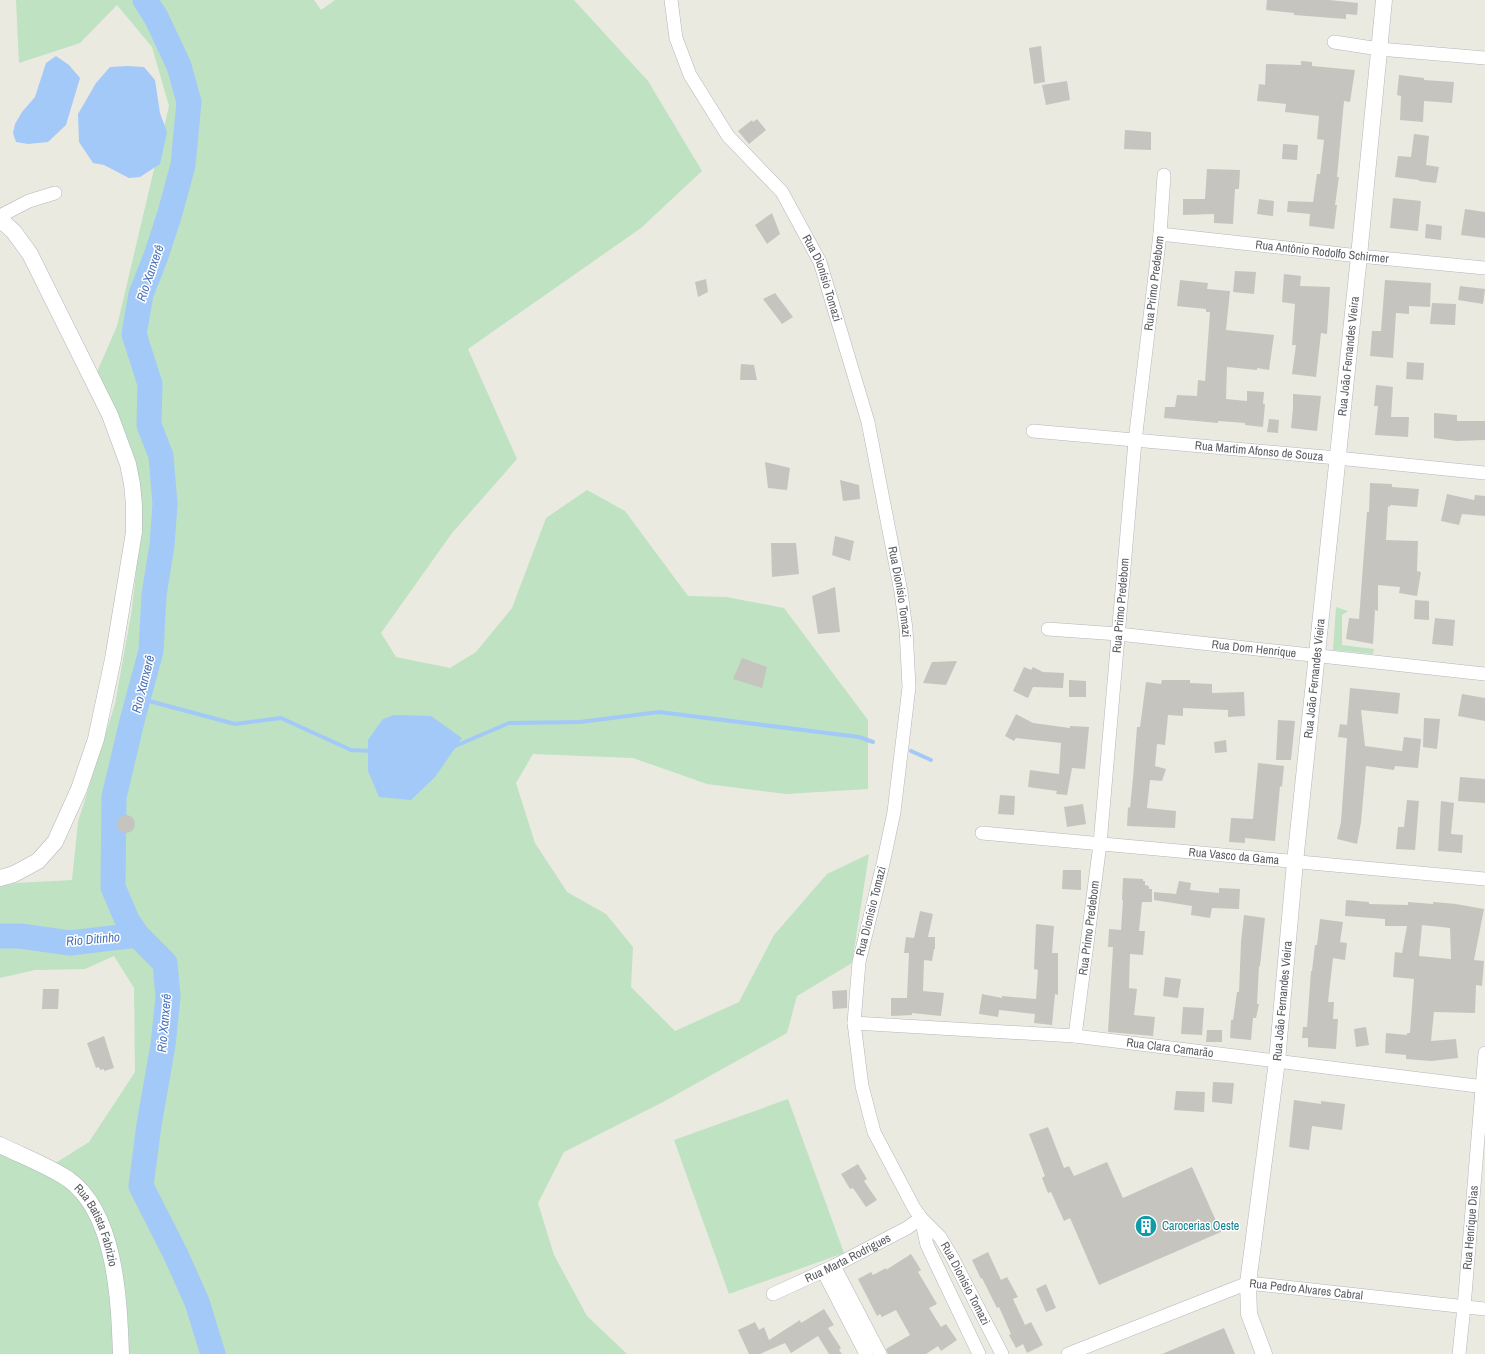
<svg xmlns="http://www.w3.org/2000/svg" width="1485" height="1354" font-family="'Archivo Narrow',sans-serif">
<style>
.green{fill:#bee2c2}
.water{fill:#a3c9f9}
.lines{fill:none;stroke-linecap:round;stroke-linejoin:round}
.stream{stroke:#a3c9f9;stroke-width:4}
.river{stroke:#a3c9f9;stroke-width:25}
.building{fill:#c6c4be;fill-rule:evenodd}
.minor-casing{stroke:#b3b6bb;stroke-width:14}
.tertiary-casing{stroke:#b3b6bb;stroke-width:17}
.minor{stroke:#fff;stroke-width:13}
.tertiary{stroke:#fff;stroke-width:16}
.labels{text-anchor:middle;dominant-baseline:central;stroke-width:3;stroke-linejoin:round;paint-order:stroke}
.street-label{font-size:12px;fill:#595c61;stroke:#fff}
.culture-label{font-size:12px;fill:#0d838f;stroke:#fff;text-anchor:start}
.water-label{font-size:13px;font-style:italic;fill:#4872ba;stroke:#fff}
</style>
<rect width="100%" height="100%" fill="#ebeae1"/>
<g class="green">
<polygon points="16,0 314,0 321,10 335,0 574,0 648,81 702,171 641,228 468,349 517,459 452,533 381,633 396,657 450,668 476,652 512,608 546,518 587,490 625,511 688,596 726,597 784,608 868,720 868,789 786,794 707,784 633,758 533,754 516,783 535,843 567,892 606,914 633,947 631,987 675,1031 739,1002 774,935 827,874 869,854 852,963 797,996 787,1033 663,1102 564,1152 538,1203 554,1255 587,1316 627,1354 0,1354 0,1153 43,1171 89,1142 135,1072 134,988 114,956 85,969 35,970 0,978 0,887 15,883 72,880 78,822 115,704 132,609 141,526 97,372 117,326 169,106 152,47 117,5 80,43 19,63"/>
<polygon points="1336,607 1348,611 1342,615 1342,645 1374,649 1373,654 1333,650"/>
<polygon points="788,1099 844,1253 729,1294 674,1140"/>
</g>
<g class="water">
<polygon points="56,56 69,65 80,78 66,125 48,142 28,144 16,142 13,133 15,124 22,112 35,97 46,63"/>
<polygon points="127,66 144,67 155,80 160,113 167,132 160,164 140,177 129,178 104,165 93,163 79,142 78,114 96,83 110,67"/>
<polygon points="394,715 431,716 462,738 435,777 411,800 379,797 368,771 368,740 383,719"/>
</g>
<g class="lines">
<g class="stream">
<polyline points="138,698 235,724 281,718 351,750 372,751"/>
<polyline points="453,747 509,723 580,722 659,712 859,737 873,742"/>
<polyline points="911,751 931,760"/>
</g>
<g class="river">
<polyline points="145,0 156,17 179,66 189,102 183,165 170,213 156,256 141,294 134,334 150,384 149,425 161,456 165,504 162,545 154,595 151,651 132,721 114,797 113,887 127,920 137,935 165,963 168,997 163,1045 149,1125 141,1186 176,1255 197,1302 213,1354"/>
<polyline points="0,936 20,936 70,943 137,935"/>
</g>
</g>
<g class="building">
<polygon points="1267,0 1329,0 1358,3 1357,15 1346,14 1346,19 1294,15 1294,13 1266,10"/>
<polygon points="1041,46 1045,82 1034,84 1029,48"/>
<polygon points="1301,61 1312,62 1312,66 1355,70 1350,102 1344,101 1337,177 1339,177 1335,205 1337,205 1334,229 1309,226 1310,214 1287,212 1288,201 1313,202 1317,174 1320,174 1324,140 1317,139 1319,116 1285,112 1286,104 1257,101 1259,84 1265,85 1266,64 1301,65"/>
<polygon points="1399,75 1424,78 1424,80 1454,82 1452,103 1424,101 1423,122 1400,120 1401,96 1397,95"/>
<polygon points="1067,81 1070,100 1046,105 1042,85"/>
<polygon points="757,119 766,130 749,144 738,131 752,120 753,122"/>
<polygon points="1125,130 1151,132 1151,150 1124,149"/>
<polygon points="1414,134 1429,136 1426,165 1439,167 1436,183 1419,181 1419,180 1395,177 1398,156 1411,157"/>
<polygon points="1283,144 1298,145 1297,160 1282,159"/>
<polygon points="1207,169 1240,170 1239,189 1235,189 1233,224 1214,223 1214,214 1183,215 1183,199 1205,199"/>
<polygon points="1393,198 1421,201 1418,231 1390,228"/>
<polygon points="1259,199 1274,201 1273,216 1257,214"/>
<polygon points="1465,209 1485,212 1485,238 1461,235"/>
<polygon points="772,213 780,234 767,244 755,225"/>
<polygon points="1426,224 1442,226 1441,240 1425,238"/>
<polygon points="1235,271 1256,272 1254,294 1233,292"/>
<polygon points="1284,274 1301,276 1300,286 1330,287 1327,334 1321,333 1316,377 1292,374 1296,345 1292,345 1295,304 1282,302"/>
<polygon points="706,279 708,292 698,297 695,282"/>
<polygon points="1180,280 1208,283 1207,289 1230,291 1226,330 1274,335 1269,370 1257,368 1257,370 1227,367 1226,399 1247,401 1247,391 1264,392 1263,404 1265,404 1263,427 1245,425 1245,423 1218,421 1218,423 1164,418 1165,407 1175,407 1177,395 1197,396 1198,380 1205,381 1210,312 1206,312 1206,309 1177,306"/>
<polygon points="1385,280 1431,283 1430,307 1409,306 1409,314 1396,313 1393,358 1370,356 1372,331 1381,331"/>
<polygon points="1460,286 1485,289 1483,304 1458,300"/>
<polygon points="775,293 793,317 782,324 763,299"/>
<polygon points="1432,303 1456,304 1455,325 1430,324"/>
<polygon points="1407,362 1424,363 1423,380 1406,379"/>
<polygon points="741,364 754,365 757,380 740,380"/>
<polygon points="1376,385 1393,387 1391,417 1409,417 1408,437 1375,435 1378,406 1374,406"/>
<polygon points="1293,394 1321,396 1317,431 1291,428 1293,408"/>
<polygon points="1434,413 1457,415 1457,421 1485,421 1485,440 1457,441 1434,438"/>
<polygon points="1269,419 1279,420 1278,433 1267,432"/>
<polygon points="765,462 790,468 787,490 768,488"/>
<polygon points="840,480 859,485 860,499 843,501"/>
<polygon points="1370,483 1392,484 1392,487 1419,489 1417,507 1390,505 1390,507 1388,506 1386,540 1418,541 1417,571 1421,572 1417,596 1399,593 1400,587 1378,585 1378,611 1375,610 1373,644 1346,639 1349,618 1359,619 1367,512 1369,512"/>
<polygon points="1447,494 1474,500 1475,495 1485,496 1485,516 1462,514 1459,525 1441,521"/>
<polygon points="835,536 854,541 850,561 832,555"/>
<polygon points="771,543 796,543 799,574 772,577"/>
<polygon points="835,587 840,632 818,634 812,596"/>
<polygon points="1415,600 1429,601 1429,620 1414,619"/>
<polygon points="1435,618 1455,620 1453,646 1432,644"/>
<polygon points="742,658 767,667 762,688 733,679"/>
<polygon points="957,661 946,685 923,683 932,662"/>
<polygon points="1024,667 1031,670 1033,667 1043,672 1064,673 1063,688 1033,687 1028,698 1013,691"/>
<polygon points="1069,680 1086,681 1086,697 1069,697"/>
<polygon points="1162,680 1190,680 1190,683 1212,684 1212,693 1244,692 1245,716 1228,717 1228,710 1183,708 1183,716 1168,715 1165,745 1157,744 1155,766 1166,769 1162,781 1150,780 1147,808 1176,811 1175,828 1127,826 1128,807 1130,808 1133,778 1137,727 1140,727 1146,682 1161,684"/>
<polygon points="1350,688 1400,693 1398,714 1361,710 1365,746 1402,751 1404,737 1421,739 1418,768 1395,766 1394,770 1366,766 1361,822 1357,844 1337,839 1341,822 1347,738 1338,737 1340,724 1347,725"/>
<polygon points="1462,694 1485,698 1485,721 1458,716"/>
<polygon points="1016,714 1033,723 1070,728 1070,726 1089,727 1085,769 1072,768 1067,795 1056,794 1057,791 1028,787 1030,770 1059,774 1061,743 1016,738 1014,741 1005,736"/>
<polygon points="1424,718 1440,719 1437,749 1423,747"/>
<polygon points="1278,720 1295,721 1291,760 1276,760"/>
<polygon points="1226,740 1227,752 1215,753 1214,742"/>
<polygon points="1258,763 1284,766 1282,787 1280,786 1275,841 1245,838 1245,843 1229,842 1231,818 1253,819"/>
<polygon points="1460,777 1485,779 1485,803 1458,801"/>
<polygon points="1000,795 1015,796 1014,815 998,814"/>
<polygon points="1407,800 1419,801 1415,850 1396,849 1398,827 1404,827"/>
<polygon points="1441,801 1454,803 1451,834 1463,835 1462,853 1438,851"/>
<polygon points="1083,804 1086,824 1067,827 1064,807"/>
<circle cx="126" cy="824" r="9"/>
<polygon points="1063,870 1081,870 1081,890 1062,889"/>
<polygon points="1123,878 1143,879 1143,881 1145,881 1145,885 1149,886 1149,889 1152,889 1152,902 1142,902 1139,931 1145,931 1143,955 1130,954 1129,988 1137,989 1134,1015 1155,1017 1153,1036 1108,1032 1113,947 1108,947 1109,929 1121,930 1123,901 1122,900"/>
<polygon points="1179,881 1191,883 1190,890 1219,893 1219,888 1240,889 1239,909 1212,908 1210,918 1191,915 1192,906 1154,900 1154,892 1176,894"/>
<path d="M1346 900 1369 902V904L1408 905V902L1433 904V902L1456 904 1484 909 1474 960 1484 961 1482 986 1476 985 1475 1013 1434 1012 1431 1041 1456 1039 1458 1058 1431 1061 1406 1059V1055L1385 1053 1386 1033 1407 1035V1033H1410L1414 979 1393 977 1395 952 1402 953 1407 926H1385V919L1345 916ZM1422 925 1450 928 1451 959 1419 956Z"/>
<polygon points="920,911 933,914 928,937 935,937 935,949 934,949 932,961 924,960 923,991 944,993 941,1016 912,1013 912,1015 891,1016 891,998 907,998 909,953 904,953 906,937 914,938"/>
<polygon points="1244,915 1265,918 1260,966 1259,966 1257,1004 1259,1004 1256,1018 1253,1018 1251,1040 1230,1038 1231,1020 1233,1020 1237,992 1239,992 1241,942"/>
<polygon points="1320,919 1343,922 1340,942 1347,943 1345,960 1333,958 1328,1002 1334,1002 1333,1019 1338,1019 1336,1049 1308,1047 1308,1038 1302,1038 1303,1027 1307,1027 1311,971 1312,971 1315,945 1317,945"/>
<polygon points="1036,924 1054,926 1052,953 1058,953 1058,995 1055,994 1052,1025 1034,1023 1035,1014 999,1010 998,1017 979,1014 982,994 1002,998 1002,996 1036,999 1038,970 1034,969"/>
<polygon points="1165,977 1181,979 1178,998 1163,996"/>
<polygon points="43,989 59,989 58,1009 42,1009"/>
<polygon points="847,990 847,1008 833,1009 832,991"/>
<polygon points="1183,1007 1204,1008 1202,1035 1181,1034"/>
<polygon points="1366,1027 1369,1045 1356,1047 1354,1029"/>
<polygon points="1207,1030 1222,1030 1222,1042 1206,1042"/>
<polygon points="104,1036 114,1068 104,1071 104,1069 100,1070 99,1067 96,1068 87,1043"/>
<polygon points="1213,1082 1234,1083 1232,1104 1212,1102"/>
<polygon points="1176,1091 1205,1092 1204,1112 1174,1110"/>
<polygon points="1294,1100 1321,1104 1321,1101 1345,1104 1342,1130 1312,1126 1309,1150 1289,1147"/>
<polygon points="1048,1127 1064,1168 1069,1166 1074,1176 1107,1162 1123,1198 1192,1167 1221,1232 1099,1285 1070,1218 1064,1221 1051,1192 1048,1193 1042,1178 1045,1176 1029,1134"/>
<polygon points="858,1164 867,1179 864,1181 877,1200 866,1207 853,1188 850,1189 841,1174"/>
<polygon points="988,1252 1001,1280 1007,1277 1018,1297 1013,1299 1025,1325 1031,1322 1043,1345 1027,1353 1023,1344 1016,1348 1009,1335 1011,1334 999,1307 997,1308 982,1278 981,1279 972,1260"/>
<polygon points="911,1254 921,1270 918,1272 937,1304 929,1308 941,1327 946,1324 957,1340 941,1351 938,1346 926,1354 888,1354 886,1349 910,1335 896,1310 882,1317 880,1314 877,1316 858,1279 871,1272 873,1275 886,1268 886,1270"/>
<polygon points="1046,1284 1056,1308 1046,1312 1036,1289"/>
<polygon points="824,1309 834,1325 828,1328 841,1348 839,1350 842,1354 829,1354 818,1336 791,1353 785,1343 760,1354 749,1354 738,1330 755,1322 759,1330 764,1327 769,1340 800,1320 801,1323"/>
<polygon points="1224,1328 1235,1354 1162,1354"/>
</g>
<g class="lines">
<g class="minor-casing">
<g id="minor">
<path id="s1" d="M671 0 676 38 690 75 728 136 782 192 820 262 868 422 901 592 906 629 909 687 894 812 883 864 859 962 854 1023 862 1086 874 1132 914 1208 921 1218 940 1237 952 1257 1002 1354"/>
<polyline points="1334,42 1379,49 1485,58"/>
<polyline points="0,216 29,201 55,193"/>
<path id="s2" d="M1160 234 1359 256 1485 268"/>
<path id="s3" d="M1033 431 1337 458 1485 473"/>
<path id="s4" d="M1048 629 1118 634 1485 674"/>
<path id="s5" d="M982 833 1485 879"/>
<path id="s6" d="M854 1023 1075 1036 1485 1087"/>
<path id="s7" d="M1075 1036 1100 844 1135 441 1160 234 1164 175"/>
<polyline points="921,1218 927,1245 979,1354"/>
<polyline points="834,1266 880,1354"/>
<polyline points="823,1271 866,1354"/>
<path id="s8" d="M773 1294 834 1266 907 1228 921 1218"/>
<path id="s9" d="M1068 1354 1248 1283 1485 1309"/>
<path id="s10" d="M1459 1354 1464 1307 1485 1053"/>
</g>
</g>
<g class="tertiary-casing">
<g id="tertiary">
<polyline points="0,219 14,232 30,254 110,415 128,464 132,484 134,505 134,532 113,659 96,739 79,789 55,842 38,861 14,874 0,878"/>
<path id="s11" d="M0 1145C22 1156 47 1165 68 1179 116 1213 119 1300 121 1354"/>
<path id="s12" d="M1264 1354 1249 1314 1248 1283 1277 1061 1295 862 1359 256 1384 0"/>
</g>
</g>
<use href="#minor" class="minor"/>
<use href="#tertiary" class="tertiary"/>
</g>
<defs>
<g id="building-disc" transform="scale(1.15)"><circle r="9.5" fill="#0f9aa8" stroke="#fff"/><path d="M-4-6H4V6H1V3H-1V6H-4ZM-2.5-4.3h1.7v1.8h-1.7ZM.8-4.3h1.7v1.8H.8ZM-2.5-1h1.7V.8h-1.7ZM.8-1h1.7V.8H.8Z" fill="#fff"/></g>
</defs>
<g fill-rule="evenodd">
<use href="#building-disc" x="1146" y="1226"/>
</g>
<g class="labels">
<g class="street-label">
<text stroke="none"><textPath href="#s2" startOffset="163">Rua Antônio Rodolfo Schirmer</textPath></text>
<text stroke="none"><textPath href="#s1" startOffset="323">Rua Dionísio Tomazi</textPath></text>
<text stroke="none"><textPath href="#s7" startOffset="757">Rua Primo Predebom</textPath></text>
<text stroke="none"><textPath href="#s12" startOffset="1006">Rua João Fernandes Vieira</textPath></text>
<text stroke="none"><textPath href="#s3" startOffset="227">Rua Martim Afonso de Souza</textPath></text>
<text stroke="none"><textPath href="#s1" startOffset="647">Rua Dionísio Tomazi</textPath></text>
<text stroke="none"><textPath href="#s7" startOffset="433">Rua Primo Predebom</textPath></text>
<text stroke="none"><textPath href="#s4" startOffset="207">Rua Dom Henrique</textPath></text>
<text stroke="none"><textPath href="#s12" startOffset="682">Rua João Fernandes Vieira</textPath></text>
<text stroke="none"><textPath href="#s5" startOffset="253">Rua Vasco da Gama</textPath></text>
<text transform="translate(871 911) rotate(-76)">Rua Dionísio Tomazi</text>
<text stroke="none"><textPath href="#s7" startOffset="109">Rua Primo Predebom</textPath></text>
<text stroke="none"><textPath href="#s12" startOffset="358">Rua João Fernandes Vieira</textPath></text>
<text stroke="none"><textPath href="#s6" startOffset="317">Rua Clara Camarão</textPath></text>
<text stroke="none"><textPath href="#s10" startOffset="127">Rua Henrique Dias</textPath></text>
<text stroke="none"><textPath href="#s11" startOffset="132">Rua Batista Fabrizio</textPath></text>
<text stroke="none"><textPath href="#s8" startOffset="83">Rua Marta Rodrigues</textPath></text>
<text stroke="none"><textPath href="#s1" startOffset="1373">Rua Dionísio Tomazi</textPath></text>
<text stroke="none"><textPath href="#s9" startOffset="252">Rua Pedro Alvares Cabral</textPath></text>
</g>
<g class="culture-label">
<text x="1162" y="1226">Carocerias Oeste</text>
</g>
<g class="water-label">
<text transform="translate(150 273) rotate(-71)">Rio Xanxerê</text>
<text transform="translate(143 684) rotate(-76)">Rio Xanxerê</text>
<text transform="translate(93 939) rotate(-5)">Rio Ditinho</text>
<text transform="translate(164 1023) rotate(-85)">Rio Xanxerê</text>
</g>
</g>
</svg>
